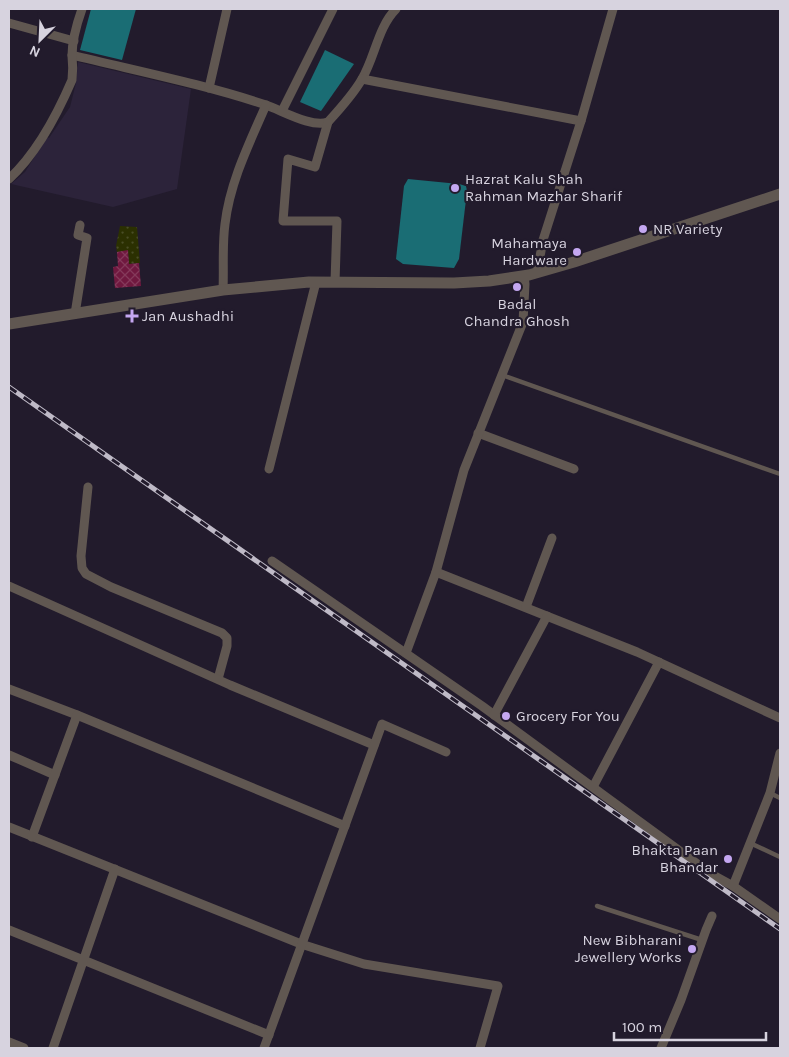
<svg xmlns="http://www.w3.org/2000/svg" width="789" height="1057" font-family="Karla,sans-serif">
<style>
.built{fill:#2c233a}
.green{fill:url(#green-dots)}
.water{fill:#1a6d74}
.building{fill:url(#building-cross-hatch)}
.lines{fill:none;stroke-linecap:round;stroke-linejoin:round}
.service{stroke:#605751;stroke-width:4.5}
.minor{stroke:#605751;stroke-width:9}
.tertiary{stroke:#605751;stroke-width:11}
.rail-casing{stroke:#bfbac7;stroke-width:5}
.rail{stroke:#221b2c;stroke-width:3;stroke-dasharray:9;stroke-linecap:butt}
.poi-dot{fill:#c4a7f1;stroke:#221b2c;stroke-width:2}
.labels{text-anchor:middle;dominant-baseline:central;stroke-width:4.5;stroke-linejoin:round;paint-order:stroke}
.poi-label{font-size:15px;fill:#d7d3df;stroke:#221b2c;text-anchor:start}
</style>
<defs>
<pattern id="green-dots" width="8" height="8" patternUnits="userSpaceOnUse" patternTransform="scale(1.25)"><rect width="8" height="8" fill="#2b3001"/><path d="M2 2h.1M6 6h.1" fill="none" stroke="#494d26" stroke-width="1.8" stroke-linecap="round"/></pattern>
<pattern id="building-cross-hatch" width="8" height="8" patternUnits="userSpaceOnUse" patternTransform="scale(1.25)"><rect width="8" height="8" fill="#70183f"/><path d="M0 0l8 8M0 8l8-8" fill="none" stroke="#84395a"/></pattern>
</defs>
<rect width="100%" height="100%" fill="#221b2c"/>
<polygon class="built" points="78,62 191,89 177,189 113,207 11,184 25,172 47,137 49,138 70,107 76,83"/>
<polygon class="green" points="120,226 137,227 140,263 129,264 128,251 117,252 116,246"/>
<g class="water">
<polygon points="91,9 136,9 122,60 80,50"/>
<polygon points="325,50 354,64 321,111 300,102"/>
<polygon points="408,179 459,184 466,186 467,191 459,259 454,268 403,264 396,259 404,186"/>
</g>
<polygon class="building" points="128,250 129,264 139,263 141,286 115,288 113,267 118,266 117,252"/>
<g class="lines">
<g class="service">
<polyline points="502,375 780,474"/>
<polyline points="770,793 780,798"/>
<polyline points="750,843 780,857"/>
<polyline points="597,906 702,940"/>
</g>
<g class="minor">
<polyline points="9,23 74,41"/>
<path d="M72 55C137 71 203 84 266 105 283 111 312 128 328 122 339 110 354 93 362 79 375 57 378 27 396 9"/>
<polyline points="362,79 581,121"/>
<polyline points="209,88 227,9"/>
<polyline points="282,111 333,9"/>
<polyline points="328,122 315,167 288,159 283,221 337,221 335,282"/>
<path d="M9 179C37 153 57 115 72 80 73 72 73 65 72 56 72 41 77 23 82 9"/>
<polyline points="537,273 543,240 581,121 613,9"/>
<path d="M223 290C224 268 222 246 225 224 230 182 249 144 266 105"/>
<polyline points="75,314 87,238 78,235 80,225"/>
<polyline points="478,433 574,469"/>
<polyline points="269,469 316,282"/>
<polyline points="88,487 81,556 82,568 86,574 111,587 222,633 227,638 227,646 218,679"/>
<polyline points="272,561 482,706 711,874 733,886 780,919"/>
<polyline points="436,572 637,652 780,718"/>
<polyline points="9,586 230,685 374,745"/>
<polyline points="526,607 552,538"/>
<polyline points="406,653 436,572 464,470 523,322 525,284 524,276"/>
<polyline points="9,689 77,715 345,826"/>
<polyline points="494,715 547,616"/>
<polyline points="9,755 55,775"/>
<polyline points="593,787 659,662"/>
<polyline points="9,827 301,944 364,964 498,986 480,1048"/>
<polyline points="32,837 77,715"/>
<polyline points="733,886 770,793 780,753"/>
<polyline points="9,930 269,1035"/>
<polyline points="9,1042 24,1048"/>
<polyline points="53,1048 115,869"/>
<polyline points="264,1048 382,724 446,752"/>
<polyline points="661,1048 681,1000 706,930 712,916"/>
</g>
<polyline class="tertiary" points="9,324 223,290 309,282 454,283 489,281 529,275 574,262 780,194"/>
<g class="rail-casing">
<polyline id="rail" points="9,387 780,929"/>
</g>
<use href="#rail" class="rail"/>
</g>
<g class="poi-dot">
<circle cx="455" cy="188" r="5"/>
<circle cx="643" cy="229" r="5"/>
<circle cx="577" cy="252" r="5"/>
<circle cx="517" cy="287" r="5"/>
<path d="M129.5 308.5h5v5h5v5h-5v5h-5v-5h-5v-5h5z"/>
<circle cx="506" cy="716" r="5"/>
<circle cx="728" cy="859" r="5"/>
<circle cx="692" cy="949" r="5"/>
</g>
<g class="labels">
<g class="poi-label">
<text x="465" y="179">Hazrat Kalu Shah<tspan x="465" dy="17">Rahman Mazhar Sharif</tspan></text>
<text x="653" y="229">NR Variety</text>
<text x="567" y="243" text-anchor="end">Mahamaya<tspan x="567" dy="17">Hardware</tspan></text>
<text x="517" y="304" text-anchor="middle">Badal<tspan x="517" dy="17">Chandra Ghosh</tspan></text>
<text x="142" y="316">Jan Aushadhi</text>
<text x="516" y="716">Grocery For You</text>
<text x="718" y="850" text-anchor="end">Bhakta Paan<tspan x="718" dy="17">Bhandar</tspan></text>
<text x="682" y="940" text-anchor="end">New Bibharani<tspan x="682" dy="17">Jewellery Works</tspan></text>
</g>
</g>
<rect width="789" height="1057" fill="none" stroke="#d7d3df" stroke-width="20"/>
<g transform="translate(40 40) rotate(204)" stroke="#221b2c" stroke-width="4" paint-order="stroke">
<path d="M0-4L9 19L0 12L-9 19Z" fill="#d7d3df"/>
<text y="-8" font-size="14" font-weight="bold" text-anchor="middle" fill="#d7d3df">N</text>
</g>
<path d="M614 1032v8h152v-8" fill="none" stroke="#d7d3df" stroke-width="2.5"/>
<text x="622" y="1032" font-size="15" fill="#d7d3df" stroke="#221b2c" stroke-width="4" paint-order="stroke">100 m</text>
</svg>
